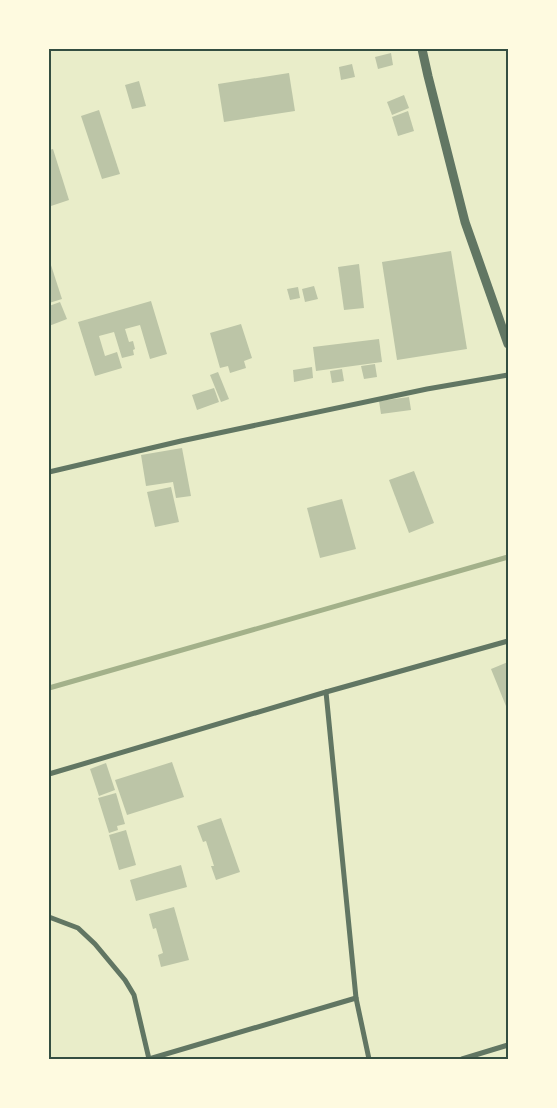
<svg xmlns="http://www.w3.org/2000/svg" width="557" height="1108" font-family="Mulish,sans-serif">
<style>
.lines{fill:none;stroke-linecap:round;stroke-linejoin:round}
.stream{stroke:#a3b18a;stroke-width:5}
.building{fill:#bcc5a7}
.minor{stroke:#617663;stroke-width:5}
.tertiary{stroke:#617663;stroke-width:9}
.neatline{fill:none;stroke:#344e41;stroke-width:2}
</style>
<rect width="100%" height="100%" fill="#e9edc9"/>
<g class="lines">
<polyline class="stream" points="49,688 508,557"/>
</g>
<g class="building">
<polygon points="391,53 393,65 378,69 375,57"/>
<polygon points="352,64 355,77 341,80 339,67"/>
<polygon points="289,73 295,111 224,122 218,84"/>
<polygon points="139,81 146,106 132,109 125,85"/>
<polygon points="404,95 409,108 392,115 387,102"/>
<polygon points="99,110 120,174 102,179 81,116"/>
<polygon points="408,111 414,131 398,136 392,117"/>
<polygon points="53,149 69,200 51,206 49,199 49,150"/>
<polygon points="451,251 467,349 397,360 382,262"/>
<polygon points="49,259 62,299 49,303"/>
<polygon points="359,264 364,308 344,310 338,267"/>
<polygon points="314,286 318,299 305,302 302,289"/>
<polygon points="298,287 300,298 290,300 287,289"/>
<polygon points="151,301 167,354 150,359 140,325 125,329 129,342 133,341 135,349 133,350 134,355 122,358 114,332 99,336 105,356 117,352 122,368 95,376 78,322"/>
<polygon points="60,302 67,319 49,326 49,306"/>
<polygon points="241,324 252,358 244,361 246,368 230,373 228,366 220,368 210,333"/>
<polygon points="379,339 382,362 316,371 313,347"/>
<polygon points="375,364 377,377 364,379 361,366"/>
<polygon points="312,367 313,378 294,382 293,370"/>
<polygon points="342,369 344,381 332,383 330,371"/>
<polygon points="218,372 229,399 221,402 210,375"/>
<polygon points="214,388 219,402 197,410 192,395"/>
<polygon points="409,397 411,410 381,414 379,401"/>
<polygon points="182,448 191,496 176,498 173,482 146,486 141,455"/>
<polygon points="414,471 434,523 409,533 389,480"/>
<polygon points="171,487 179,522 155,527 147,492"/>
<polygon points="342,499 356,549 320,558 307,508"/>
<polygon points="508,662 508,711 491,669"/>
<polygon points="172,762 184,797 127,815 115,780"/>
<polygon points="106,763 115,790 99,796 90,769"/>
<polygon points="116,793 125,824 117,826 118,830 109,833 98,798"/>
<polygon points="221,818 240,872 216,880 211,866 214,866 206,841 203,842 197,826"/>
<polygon points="126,830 136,865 119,870 109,835"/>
<polygon points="181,865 187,887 136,901 130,880"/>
<polygon points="174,907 189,960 161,967 158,955 163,953 156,928 153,929 149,914"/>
</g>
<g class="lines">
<g class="minor">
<polyline points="49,472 181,441 427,389 508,375"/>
<polyline points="326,692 356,998 369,1059"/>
<polyline points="49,774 326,692 508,641"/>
<polyline points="49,917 78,928 95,944 125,980 134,995 149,1059"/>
<polyline points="149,1059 356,998"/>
<polyline points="462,1059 508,1045"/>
</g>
<polyline class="tertiary" points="422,49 428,76 465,222 508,344"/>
</g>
<rect width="557" height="1108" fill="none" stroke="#fefae0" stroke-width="100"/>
<rect x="50" y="50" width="457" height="1008" class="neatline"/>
</svg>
